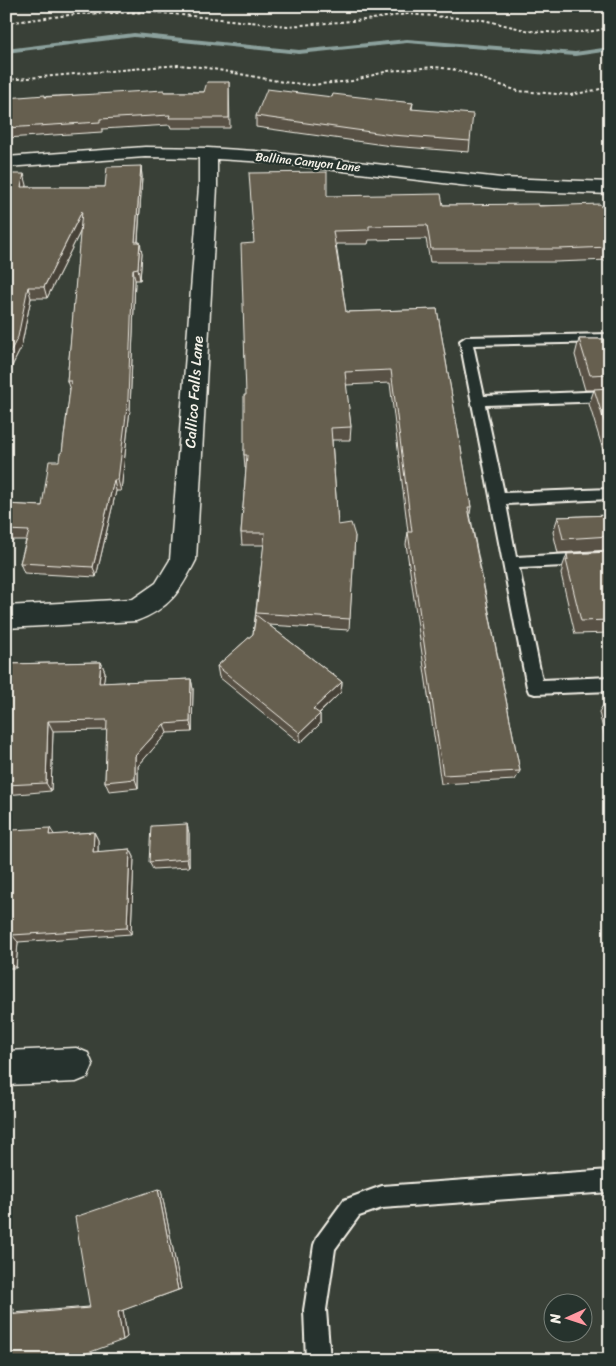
<svg xmlns="http://www.w3.org/2000/svg" width="616" height="1366" font-family="Sriracha,sans-serif">
<style>
.lines{fill:none;stroke-linecap:round;stroke-linejoin:round}
.stream{fill:#8ca19d;fill-rule:evenodd}
.service-casing{stroke:#f4f1e8;stroke-width:4}
.minor-casing{stroke:#f4f1e8;stroke-width:3}
.path{stroke:#f4f1e8;stroke-width:2;stroke-dasharray:3 2.5;stroke-linecap:butt}
.service{fill:#26332d;fill-rule:evenodd}
.minor{fill:#26332d;fill-rule:evenodd}
.wall{fill:#585144;stroke:#f4f1e8}
.shaded-wall{fill:#474237;stroke:#f4f1e8}
.building{fill:#665e4f;stroke:#f4f1e8}
.labels{text-anchor:middle;dominant-baseline:central;stroke-width:4.5;stroke-linejoin:round;paint-order:stroke}
.far-street-label{font-size:12px;fill:#f4f1e8;stroke:#26332d}
.street-label{font-size:15px;fill:#f4f1e8;stroke:#26332d}
</style>
<rect width="100%" height="100%" fill="#394037"/>
<filter id="ink" filterUnits="userSpaceOnUse"><feTurbulence type="fractalNoise" baseFrequency=".02" numOctaves="2"/><feDisplacementMap in="SourceGraphic" scale="10" xChannelSelector="R" yChannelSelector="G"/><feConvolveMatrix kernelMatrix="1 2 1 2 8 2 1 2 1" color-interpolation-filters="sRGB"/></filter>
<g filter="url(#ink)">
<g class="lines">
<polygon class="stream" points="134,33 299,50 407,39 575,52 610,47 610,51 575,56 407,43 299,54 134,37 6,53 6,49"/>
<g class="service-casing">
<g id="service">
<polygon points="610,334 610,342 473,345 484,396 610,391 610,401 485,405 504,493 610,489 610,499 506,504 516,557 610,552 610,564 519,568 542,680 610,677 610,691 535,694 529,692 527,687 460,341 466,337"/>
<polygon points="610,1170 610,1192 382,1208 359,1216 335,1249 326,1310 330,1360 306,1360 304,1310 314,1245 317,1237 344,1200 382,1186"/>
</g>
</g>
<g class="minor-casing">
<g id="minor">
<path d="M145 147 208 148 268 152 501 178 610 182V194L501 190 268 162 217 159V187L196 560C180 591 170 609 136 621L6 628V606L133 599 156 583 170 560 199 187V158L145 157 6 167V157Z"/>
<polygon points="76,1048 88,1053 93,1065 88,1077 76,1082 6,1085 6,1051"/>
</g>
</g>
<g class="path">
<polyline points="6,23 77,14 153,12 288,26 365,20 407,14 483,20 530,31 561,33 595,31 610,27"/>
<polyline points="6,80 178,65 202,67 283,82 311,85 352,81 388,71 435,67 457,70 518,91 571,95 610,87"/>
</g>
<use href="#service" class="service"/>
<use href="#minor" class="minor"/>
</g>
<g class="wall">
<polygon points="229,82 230,128 171,128 170,125 102,129 102,132 6,138 6,98 164,92 204,92"/>
<polygon points="332,97 413,103 412,109 470,141 469,152 391,146 256,127 256,116"/>
<polygon points="141,166 142,177 138,242 142,253 140,280 135,280 130,409 121,491 116,491 96,577 24,573 20,563 26,540 6,540 6,504 42,506 62,453 70,390 67,381 81,230 47,298 31,298 21,348 6,378 6,174 27,185 26,187 105,187"/>
<polygon points="327,196 443,205 610,206 610,260 555,262 430,262 426,239 369,240 368,244 336,244 346,312 437,309 471,507 470,514 520,771 515,780 441,784 406,544 408,532 390,383 346,385 351,427 350,440 332,440 338,525 355,536 349,630 269,625 342,682 341,692 319,714 320,714 320,724 300,743 219,677 217,666 253,634 264,545 242,545 241,533 246,468 245,468 244,455 254,243"/>
<polygon points="579,339 610,339 610,473 589,404 594,390 585,390 575,355"/>
<polygon points="610,515 610,550 558,553 553,532 558,517"/>
<polygon points="610,552 610,633 575,634 561,574 562,570 562,568 567,554"/>
<polygon points="101,662 105,672 103,683 191,679 193,689 192,732 167,733 138,766 138,788 109,791 105,782 107,730 53,731 51,791 6,795 6,664"/>
<polygon points="606,700 610,700 610,759 599,712"/>
<polygon points="94,832 98,840 98,852 130,849 134,857 131,934 18,942 16,968 6,968 6,865 54,835"/>
<polygon points="189,833 189,867 153,869 149,862"/>
<polygon points="161,1190 181,1289 123,1310 127,1337 123,1340 20,1359 6,1360 6,1309 14,1309 13,1313 89,1307"/>
</g>
<g class="shaded-wall">
<polygon points="141,166 142,177 137,253 135,242"/>
<polygon points="24,174 27,185 24,198 21,187"/>
<polygon points="82,211 85,222 47,298 44,287"/>
<polygon points="140,242 142,253 140,280 138,268"/>
<polygon points="133,269 135,280 130,409 121,491 118,480"/>
<polygon points="28,287 31,298 21,348 6,378 6,360"/>
<polygon points="114,480 116,491 96,577 93,567"/>
<polygon points="101,662 105,672 102,693 99,683"/>
<polygon points="191,679 193,689 192,732 190,722"/>
<polygon points="342,682 341,692 313,719 313,709"/>
<polygon points="320,714 320,724 300,743 300,733"/>
<polygon points="48,721 53,731 51,791 46,783"/>
<polygon points="164,724 167,733 138,766 138,788 135,779 135,756"/>
<polygon points="187,824 189,833 189,867 187,859"/>
<polygon points="50,828 55,836 49,835"/>
<polygon points="94,832 98,840 98,860 93,852"/>
<polygon points="130,849 134,857 131,934 127,928"/>
<polygon points="12,935 18,942 16,968 9,962"/>
<polygon points="158,1189 161,1190 181,1289 178,1290"/>
<polygon points="14,1309 13,1313 6,1315 6,1310"/>
<polygon points="123,1310 127,1337 123,1340 118,1312"/>
</g>
<g class="building">
<polygon points="207,82 229,82 229,118 169,118 170,115 100,119 100,122 6,128 6,98 45,95 45,97 164,90 164,92 204,92"/>
<polygon points="267,89 332,97 333,94 413,103 411,109 473,114 470,141 392,135 256,116"/>
<polygon points="141,166 135,242 140,242 138,268 133,269 128,399 118,480 114,480 93,567 20,563 29,531 6,530 6,504 42,506 49,461 59,461 60,453 62,453 71,381 67,381 82,211 44,287 28,287 18,337 6,360 6,174 24,174 21,187 105,187 107,167"/>
<polygon points="327,172 327,196 441,194 443,205 538,204 539,206 600,204 601,207 610,206 610,247 559,249 431,249 427,225 369,226 369,230 333,231 346,312 437,309 471,507 468,507 520,771 443,775 408,532 412,532 391,370 345,372 351,427 331,428 338,525 351,523 355,536 350,619 256,613 265,533 241,533 247,455 244,455 244,395 246,395 241,244 254,243 249,173"/>
<polygon points="579,339 610,339 610,374 590,375"/>
<polygon points="610,388 610,440 594,389"/>
<polygon points="610,515 610,536 563,539 558,517"/>
<polygon points="610,552 610,620 581,621 566,560 568,560 567,554"/>
<polygon points="256,615 342,682 313,709 320,714 300,733 217,666 253,634"/>
<polygon points="101,662 99,683 191,679 190,722 164,724 135,756 135,779 105,782 107,720 48,721 46,783 6,785 6,664"/>
<polygon points="606,700 610,700 610,717"/>
<polygon points="187,824 187,859 149,862 151,826"/>
<polygon points="50,828 49,835 94,832 93,852 130,849 127,928 12,935 9,962 6,962 6,865 8,864 12,830"/>
<polygon points="158,1189 178,1290 118,1312 123,1340 69,1360 6,1360 6,1315 90,1308 75,1217"/>
</g>
</g>
<g class="labels">
<g class="far-street-label">
<text transform="translate(308 162) rotate(6)">Ballina Canyon Lane</text>
</g>
<g class="street-label">
<text transform="translate(194 392) rotate(-86)">Callico Falls Lane</text>
</g>
</g>
<rect width="616" height="1366" fill="none" stroke="#26332d" stroke-width="25"/>
<rect x="12" y="12" width="591" height="1341" fill="none" stroke="#f4f1e8" stroke-width="2" filter="url(#ink)"/>
<g transform="translate(568 1318) rotate(267)"><circle r="24" fill="#26332d" stroke="#787f78"/>
<path d="M0-4L9 19L0 12L-9 19Z" fill="#ff9aa2"/>
<text y="-8" font-size="14" font-weight="bold" text-anchor="middle" fill="#f4f1e8">N</text>
</g>
</svg>
